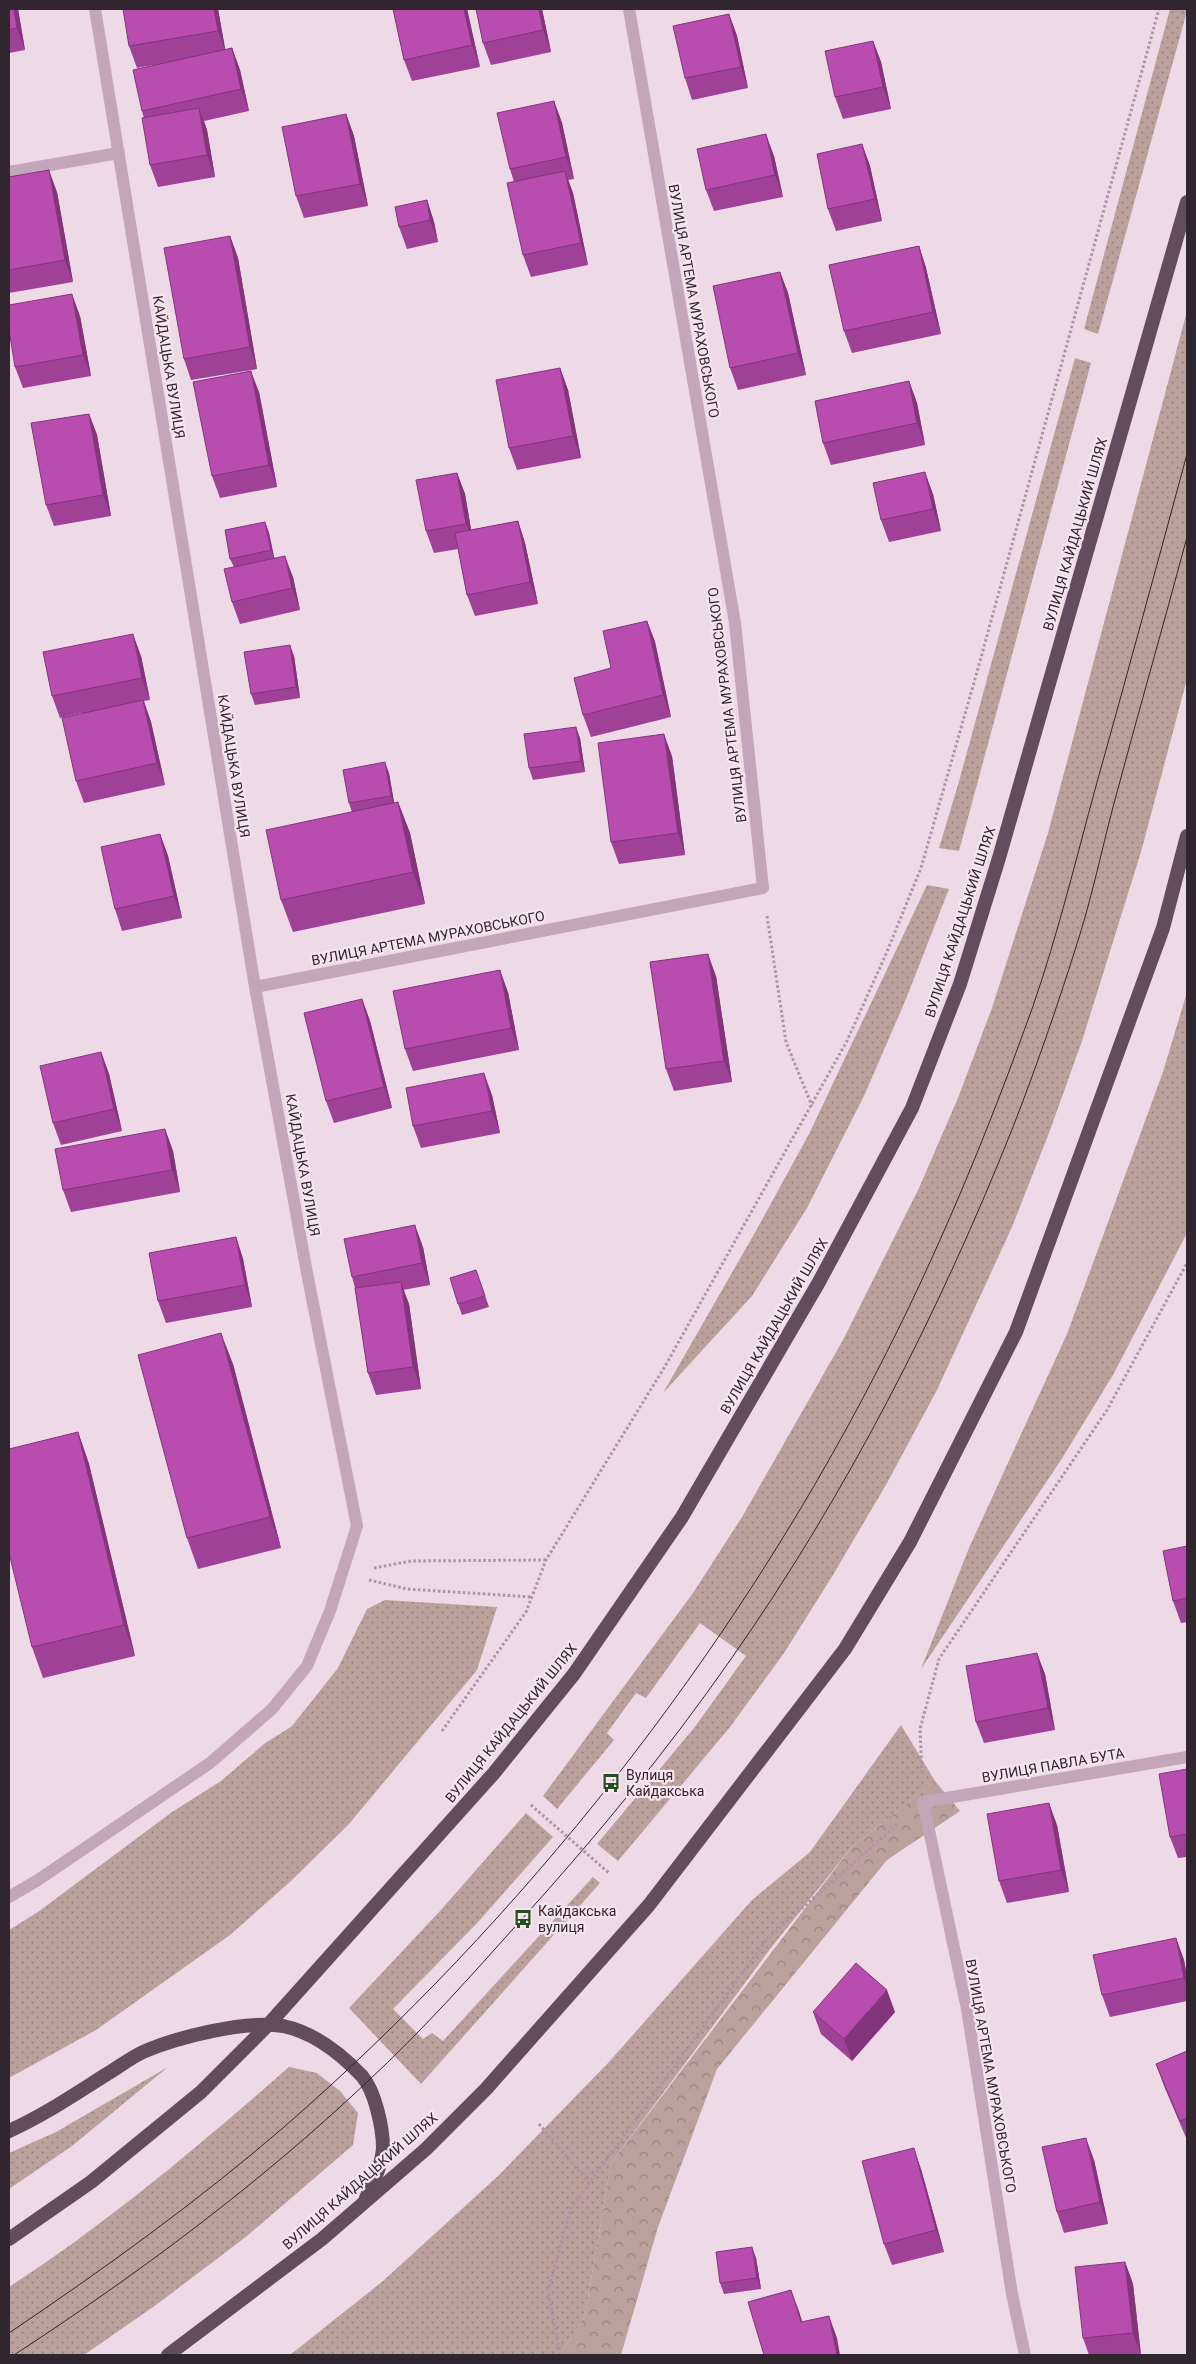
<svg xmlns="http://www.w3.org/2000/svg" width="1196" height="2364" font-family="Roboto,sans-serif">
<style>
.grass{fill:url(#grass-dots)}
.forest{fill:url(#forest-crowns)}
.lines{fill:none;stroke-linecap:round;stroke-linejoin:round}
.path{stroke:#b091a7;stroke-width:3;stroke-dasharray:2.5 2.5;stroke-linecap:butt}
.service{stroke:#c4a6bb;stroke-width:12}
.minor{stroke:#c4a6bb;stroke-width:12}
.trunk{stroke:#624c5e;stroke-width:14}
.tram{stroke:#312630;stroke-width:1}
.wall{fill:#9f4196}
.shaded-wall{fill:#82357a}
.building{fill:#b94caf;stroke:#82357a}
.labels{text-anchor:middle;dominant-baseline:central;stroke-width:4.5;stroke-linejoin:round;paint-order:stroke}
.street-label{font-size:14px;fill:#312630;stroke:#f6e4ef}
.poi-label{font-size:14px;fill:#312630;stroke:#f6e4ef;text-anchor:start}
</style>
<defs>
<pattern id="grass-dots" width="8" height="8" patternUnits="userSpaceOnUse" patternTransform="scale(1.25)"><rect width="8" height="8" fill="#bba19b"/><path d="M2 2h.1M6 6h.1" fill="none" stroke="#99837f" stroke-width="1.8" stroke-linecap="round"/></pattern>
<pattern id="forest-crowns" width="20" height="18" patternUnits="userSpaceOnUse" patternTransform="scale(1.25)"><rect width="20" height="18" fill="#bba19b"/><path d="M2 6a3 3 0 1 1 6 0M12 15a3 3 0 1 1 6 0" fill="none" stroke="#99837f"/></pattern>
</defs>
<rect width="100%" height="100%" fill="#eed9e6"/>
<g class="grass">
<polygon points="1170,9 1187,9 1187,11 1098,334 1084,329"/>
<polygon points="1187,311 1187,679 1141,852 1082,1041 1049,1133 1012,1227 937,1390 887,1483 833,1575 784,1653 730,1727 618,1861 597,1844 694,1728 746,1656 700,1623 646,1698 636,1693 607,1733 614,1740 557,1809 543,1796 693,1593 742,1517 843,1340 919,1188 958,1098 992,1008 1048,833"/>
<polygon points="1075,358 1091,363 959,851 939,848 958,785"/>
<polygon points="927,885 949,889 906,999 864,1096 807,1208 752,1296 663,1393 757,1229 809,1134"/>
<polygon points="1187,992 1187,1233 1113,1375 1061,1460 921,1669 969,1548 1067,1334 1163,1072"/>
<polygon points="385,1600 497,1607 477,1670 349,1824 292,1880 230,1935 96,2030 9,2078 9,1930 38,1912 172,1812 221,1781 264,1744 292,1726 338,1668 367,1609"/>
<polygon points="901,1725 935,1781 851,1848 774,1944 611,2163 585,2316 560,2355 290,2355 383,2281 498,2176 609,2062 752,1900 810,1852"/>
<polygon points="526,1813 553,1837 479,1921 393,2009 423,2039 432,2033 443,2041 593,1877 600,1883 421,2084 349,2008 440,1911"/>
<polygon points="168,2067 72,2146 9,2189 9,2153 56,2132"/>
<path d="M289 2067 317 2073 340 2091 358 2113 353 2145 247 2236 156 2305 84 2355H9V2287C109 2222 200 2145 289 2067Z"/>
</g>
<polygon class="forest" points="935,1781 960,1811 887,1860 717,2069 658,2227 621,2355 560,2355 585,2316 611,2163 851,1848"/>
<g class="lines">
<g class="path">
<polyline points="767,916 786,1042 812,1106"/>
<polyline points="374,1568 411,1561 546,1560"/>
<polyline points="369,1580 407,1589 532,1597"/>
<polyline points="442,1731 526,1612 546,1560 664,1368 847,1041 886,954 921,868 977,672 1159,9"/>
<polyline points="922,1773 920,1729 939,1659 1107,1410 1187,1263"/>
<polyline points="531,1805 609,1873"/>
<polyline points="539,2124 589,2183"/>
<polyline points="560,2355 548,2290 571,2208 768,1938 899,1823"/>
</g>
<polyline class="service" points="9,1897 38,1880 210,1763 272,1709 307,1666 330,1611 357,1526"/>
<g class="minor">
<polyline points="95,9 255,987 307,1273 357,1526"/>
<polyline points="9,172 119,153"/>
<polyline points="255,987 763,888 735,623 629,9"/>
<polyline points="1025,2355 1012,2294 967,2009 923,1802 1187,1757"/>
</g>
<g class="trunk">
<path d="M9 2131C43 2116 75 2094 107 2074 119 2067 130 2058 143 2052 177 2037 246 2020 283 2026 313 2032 341 2054 362 2076 375 2091 383 2128 383 2148 382 2165 373 2182 366 2198"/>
<polyline points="9,2239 91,2182 201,2092 268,2025 494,1773 574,1674 682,1517 819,1282 912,1108 960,984 999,858 1187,202"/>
<polyline points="168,2355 322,2239 426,2149 486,2089 649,1905 845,1649 910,1542 1016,1332 1163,928 1187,836"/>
</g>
<g class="tram">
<path d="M9 2333C104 2269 197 2202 284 2127 523 1919 730 1656 875 1375 937 1256 988 1132 1033 1006 1058 934 1076 859 1096 786 1127 675 1157 565 1187 454"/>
<path d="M14 2355C138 2274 258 2185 367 2082 422 2031 471 1976 521 1920 596 1837 667 1751 731 1659 845 1497 940 1311 1013 1127 1036 1068 1057 1007 1076 947 1091 901 1101 853 1113 807 1137 717 1163 627 1187 537"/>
</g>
</g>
<g class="wall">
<polygon points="9,9 18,9 25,50 9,53"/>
<polygon points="218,9 225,50 232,48 240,70 249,111 204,121 207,130 215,177 158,187 150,165 144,118 142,111 153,65 137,68 129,46"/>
<polygon points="393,9 467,9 480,67 412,81 404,60"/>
<polygon points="542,9 551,52 491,65 483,43"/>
<polygon points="729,14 737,36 748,88 692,100 685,78"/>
<polygon points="873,41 881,62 891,109 843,119 835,97"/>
<polygon points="554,101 562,123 574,179 568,180 573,193 588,265 531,277 523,255 514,182 510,169"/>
<polygon points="346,114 354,136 368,206 304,218 296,196"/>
<polygon points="862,144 870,166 882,221 836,231 828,209"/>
<polygon points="774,156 783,197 714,211 706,190"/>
<polygon points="9,177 57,192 73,282 9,293"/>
<polygon points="427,200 434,222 438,242 407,249 399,227"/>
<polygon points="230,236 238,258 257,369 191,380 184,359"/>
<polygon points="919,246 926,268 941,334 852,353 844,331"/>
<polygon points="780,272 788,293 806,375 738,390 730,368"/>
<polygon points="80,316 91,376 23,388 15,367"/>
<polygon points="560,368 568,390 581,458 517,470 509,448"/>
<polygon points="909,381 917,403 925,445 831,465 823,443"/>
<polygon points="259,392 277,487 220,498 212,476"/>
<polygon points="89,414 97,435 111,516 54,526 46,505"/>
<polygon points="457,473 465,494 471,530 518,521 525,543 538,604 475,616 467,595 458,549 434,553 426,531"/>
<polygon points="933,494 941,531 889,542 881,520"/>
<polygon points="265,522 269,533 274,558 293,577 300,610 240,624 232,602 234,567 230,559"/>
<polygon points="647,621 655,642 671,717 591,737 583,715 611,668"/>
<polygon points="141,656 150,700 144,701 151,722 165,785 84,803 76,781 82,713 60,718 52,696"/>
<polygon points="294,656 300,698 255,705 251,694"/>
<polygon points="580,738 585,772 533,780 529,768"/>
<polygon points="672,756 685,855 619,864 611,842"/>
<polygon points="389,773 394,803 398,802 410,833 425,904 293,932 281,900 352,812 349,803"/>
<polygon points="160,834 168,856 182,918 122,931 115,909"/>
<polygon points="716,976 732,1082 674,1091 666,1069"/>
<polygon points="508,992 519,1050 413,1071 405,1049"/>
<polygon points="362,999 370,1021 392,1108 334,1123 326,1101"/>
<polygon points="101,1052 109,1074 122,1131 61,1145 53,1123"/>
<polygon points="492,1095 500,1133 421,1148 413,1126"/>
<polygon points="165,1129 173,1151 180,1192 71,1212 63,1190"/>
<polygon points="236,1237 243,1259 252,1307 166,1323 158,1301"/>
<polygon points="423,1247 430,1285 403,1290 409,1304 421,1389 376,1395 368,1373 355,1288 352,1277"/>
<polygon points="480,1281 489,1307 462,1315 458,1304"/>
<polygon points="233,1364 281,1548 198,1569 187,1538"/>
<polygon points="78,1432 89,1464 135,1656 43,1678 32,1647"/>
<polygon points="1187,1546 1187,1622 1181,1623 1173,1601"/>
<polygon points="1045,1674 1055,1730 984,1743 976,1722"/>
<polygon points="1187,1769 1187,1857 1178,1858 1170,1837"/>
<polygon points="1057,1825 1069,1892 1007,1903 999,1881"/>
<polygon points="1176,1938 1184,1960 1187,1977 1187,2001 1110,2017 1102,1995"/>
<polygon points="813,2012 895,2012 852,2061 821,2034"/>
<polygon points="1187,2051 1187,2140 1164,2086 1156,2064"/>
<polygon points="1094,2160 1108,2224 1064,2233 1057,2212"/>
<polygon points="921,2169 944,2252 892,2265 884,2244"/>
<polygon points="756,2258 761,2289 724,2294 720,2283"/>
<polygon points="1125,2262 1133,2284 1141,2355 1089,2355 1083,2338"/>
</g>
<g class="shaded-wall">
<polygon points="14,9 18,9 25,50 17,28"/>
<polygon points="214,9 218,9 226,53 218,31"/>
<polygon points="464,9 467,9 480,67 472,45"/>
<polygon points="539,9 542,9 551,52 543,30"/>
<polygon points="729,14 737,36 748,88 741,67"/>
<polygon points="873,41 881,62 891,109 883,87"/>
<polygon points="232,48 240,70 249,111 241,89"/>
<polygon points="554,101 562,123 574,179 566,157"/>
<polygon points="199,108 207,130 215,177 207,155"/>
<polygon points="346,114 354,136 368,206 360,184"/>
<polygon points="766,134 774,156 783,197 775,175"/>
<polygon points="862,144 870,166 882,221 875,199"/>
<polygon points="49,170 57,192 73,282 65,260"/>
<polygon points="565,171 573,193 588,265 581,243"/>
<polygon points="427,200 434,222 438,242 430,220"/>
<polygon points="230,236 238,258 257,369 250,347"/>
<polygon points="919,246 926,268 941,334 933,312"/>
<polygon points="780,272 788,293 806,375 798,353"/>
<polygon points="72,294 80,316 91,376 83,355"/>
<polygon points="560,368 568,390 581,458 573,436"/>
<polygon points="251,371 259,392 277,487 269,465"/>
<polygon points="909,381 917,403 925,445 917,423"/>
<polygon points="89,414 97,435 111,516 103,495"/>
<polygon points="925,472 933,494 941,531 933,509"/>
<polygon points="457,473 465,494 474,546 466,524"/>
<polygon points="518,521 525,543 538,604 530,582"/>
<polygon points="265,522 269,533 275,561 271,550"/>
<polygon points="285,556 293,577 300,610 292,588"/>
<polygon points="647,621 655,642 671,717 663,695"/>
<polygon points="133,634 141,656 150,700 142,678"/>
<polygon points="290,645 294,656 300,698 296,687"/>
<polygon points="143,700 151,722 165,785 157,763"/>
<polygon points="576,727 580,738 585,772 581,761"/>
<polygon points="664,734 672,756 685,855 678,833"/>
<polygon points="385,762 389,773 395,808 391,796"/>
<polygon points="398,802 410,833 425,904 413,872"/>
<polygon points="160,834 168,856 182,918 174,896"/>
<polygon points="708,954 716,976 732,1082 724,1061"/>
<polygon points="500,970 508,992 519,1050 511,1028"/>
<polygon points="362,999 370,1021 392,1108 384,1087"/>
<polygon points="101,1052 109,1074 122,1131 114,1109"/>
<polygon points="484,1073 492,1095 500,1133 492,1111"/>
<polygon points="165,1129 173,1151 180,1192 172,1170"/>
<polygon points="415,1225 423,1247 430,1285 422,1263"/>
<polygon points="236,1237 243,1259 252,1307 245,1285"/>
<polygon points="401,1282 409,1304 421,1389 413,1367"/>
<polygon points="221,1333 233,1364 281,1548 270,1517"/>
<polygon points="78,1432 89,1464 135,1656 124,1625"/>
<polygon points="1037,1653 1045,1674 1055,1730 1048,1708"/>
<polygon points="1049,1803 1057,1825 1069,1892 1061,1870"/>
<polygon points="1176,1938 1184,1960 1187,1977 1187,1987 1184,1978"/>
<polygon points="887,1990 895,2012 852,2061 844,2039"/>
<polygon points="1086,2138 1094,2160 1108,2224 1100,2202"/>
<polygon points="914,2148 921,2169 944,2252 936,2230"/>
<polygon points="752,2247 756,2258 761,2289 757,2278"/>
<polygon points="1125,2262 1133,2284 1141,2355 1133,2333"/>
<polygon points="791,2290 799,2311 809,2344 801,2322"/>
<polygon points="829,2316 837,2338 840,2355 837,2355"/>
</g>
<g class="building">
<polygon points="9,9 14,9 17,28 9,30"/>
<polygon points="123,9 214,9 218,31 129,46"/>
<polygon points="393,9 464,9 472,45 404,60"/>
<polygon points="476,9 539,9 543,30 483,43"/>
<polygon points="729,14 741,67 685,78 673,26"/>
<polygon points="873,41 883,87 835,97 825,51"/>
<polygon points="232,48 241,89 142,111 133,70"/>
<polygon points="554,101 566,157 510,169 497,113"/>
<polygon points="199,108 207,155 150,165 142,118"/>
<polygon points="346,114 360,184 296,196 282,127"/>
<polygon points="766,134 775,175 706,190 697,149"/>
<polygon points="862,144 875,199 828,209 817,154"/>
<polygon points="49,170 65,260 9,270 9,177"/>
<polygon points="565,171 581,243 523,255 507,183"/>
<polygon points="427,200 430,220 399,227 395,207"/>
<polygon points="230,236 250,347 184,359 164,248"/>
<polygon points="919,246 933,312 844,331 829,265"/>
<polygon points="780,272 798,353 730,368 713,286"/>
<polygon points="72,294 83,355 15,367 9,330 9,305"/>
<polygon points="560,368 573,436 509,448 496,380"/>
<polygon points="251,371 269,465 212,476 193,382"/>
<polygon points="909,381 917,423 823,443 815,401"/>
<polygon points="89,414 103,495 46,505 31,423"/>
<polygon points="925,472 933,509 881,520 873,483"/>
<polygon points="457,473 466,524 426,531 416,480"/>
<polygon points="518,521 530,582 467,595 455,533"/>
<polygon points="265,522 271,550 230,559 225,530"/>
<polygon points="285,556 292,588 232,602 224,569"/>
<polygon points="647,621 663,695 583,715 574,678 611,668 603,631"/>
<polygon points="133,634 142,678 52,696 43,652"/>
<polygon points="290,645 296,687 251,694 244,652"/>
<polygon points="143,700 157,763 76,781 62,718"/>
<polygon points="576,727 581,761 529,768 524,734"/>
<polygon points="664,734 678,833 611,842 598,743"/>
<polygon points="385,762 391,796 349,803 343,770"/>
<polygon points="398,802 413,872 281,900 266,830"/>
<polygon points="160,834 174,896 115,909 101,847"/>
<polygon points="708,954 724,1061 666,1069 650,962"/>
<polygon points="500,970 511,1028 405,1049 393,991"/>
<polygon points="362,999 384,1087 326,1101 304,1013"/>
<polygon points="101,1052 114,1109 53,1123 40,1066"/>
<polygon points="484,1073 492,1111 413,1126 406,1088"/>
<polygon points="165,1129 172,1170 63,1190 55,1149"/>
<polygon points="415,1225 422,1263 352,1277 344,1239"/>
<polygon points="236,1237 245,1285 158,1301 149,1253"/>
<polygon points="476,1270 485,1296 458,1304 450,1278"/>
<polygon points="401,1282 413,1367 368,1373 355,1288"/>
<polygon points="221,1333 270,1517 187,1538 138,1355"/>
<polygon points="78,1432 124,1625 32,1647 9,1553 9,1449"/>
<polygon points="1187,1546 1187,1598 1173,1601 1163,1551"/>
<polygon points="1037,1653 1048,1708 976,1722 966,1666"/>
<polygon points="1187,1769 1187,1834 1170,1837 1159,1774"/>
<polygon points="1049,1803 1061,1870 999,1881 987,1814"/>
<polygon points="1176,1938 1184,1978 1102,1995 1093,1955"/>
<polygon points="856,1963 887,1990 844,2039 813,2012"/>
<polygon points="1187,2051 1187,2118 1180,2121 1156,2064"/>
<polygon points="1086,2138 1100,2202 1057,2212 1042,2147"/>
<polygon points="914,2148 936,2230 884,2244 862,2161"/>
<polygon points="752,2247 757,2278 720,2283 716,2252"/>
<polygon points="1125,2262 1133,2333 1083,2338 1075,2267"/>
<polygon points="791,2290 801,2322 829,2316 837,2355 802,2355 802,2354 797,2355 764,2355 748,2302"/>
</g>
<defs>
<g id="bus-bare" transform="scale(1.5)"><path d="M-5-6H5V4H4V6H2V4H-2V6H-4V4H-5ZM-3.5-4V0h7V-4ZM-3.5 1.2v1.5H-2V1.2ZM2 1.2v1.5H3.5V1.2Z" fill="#244e20" stroke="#f6e4ef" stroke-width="2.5" paint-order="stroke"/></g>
</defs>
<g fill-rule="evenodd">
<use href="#bus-bare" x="611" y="1783"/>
<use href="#bus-bare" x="523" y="1919"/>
</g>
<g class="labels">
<g class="street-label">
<text transform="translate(694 301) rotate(80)">ВУЛИЦЯ АРТЕМА МУРАХОВСЬКОГО</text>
<text transform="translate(169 367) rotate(81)">КАЙДАЦЬКА ВУЛИЦЯ</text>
<text transform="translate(1075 534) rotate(-74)">ВУЛИЦЯ КАЙДАЦЬКИЙ ШЛЯХ</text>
<text transform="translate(727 705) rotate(-97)">ВУЛИЦЯ АРТЕМА МУРАХОВСЬКОГО</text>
<text transform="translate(234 766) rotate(81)">КАЙДАЦЬКА ВУЛИЦЯ</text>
<text transform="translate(960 922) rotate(-72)">ВУЛИЦЯ КАЙДАЦЬКИЙ ШЛЯХ</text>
<text transform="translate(428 938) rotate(-11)">ВУЛИЦЯ АРТЕМА МУРАХОВСЬКОГО</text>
<text transform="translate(303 1165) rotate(80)">КАЙДАЦЬКА ВУЛИЦЯ</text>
<text transform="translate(774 1326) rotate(-60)">ВУЛИЦЯ КАЙДАЦЬКИЙ ШЛЯХ</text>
<text transform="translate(511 1723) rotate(-51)">ВУЛИЦЯ КАЙДАЦЬКИЙ ШЛЯХ</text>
<text transform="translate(1053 1765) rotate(-10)">ВУЛИЦЯ ПАВЛА БУТА</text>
<text transform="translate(991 2076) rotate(80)">ВУЛИЦЯ АРТЕМА МУРАХОВСЬКОГО</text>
<text transform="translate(360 2181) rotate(-41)">ВУЛИЦЯ КАЙДАЦЬКИЙ ШЛЯХ</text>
</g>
<g class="poi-label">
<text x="626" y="1775">Вулиця<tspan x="626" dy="16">Кайдакська</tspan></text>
<text x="538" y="1911">Кайдакська<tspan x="538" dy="16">вулиця</tspan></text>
</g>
</g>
<rect width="1196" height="2364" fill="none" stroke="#312630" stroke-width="20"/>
</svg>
